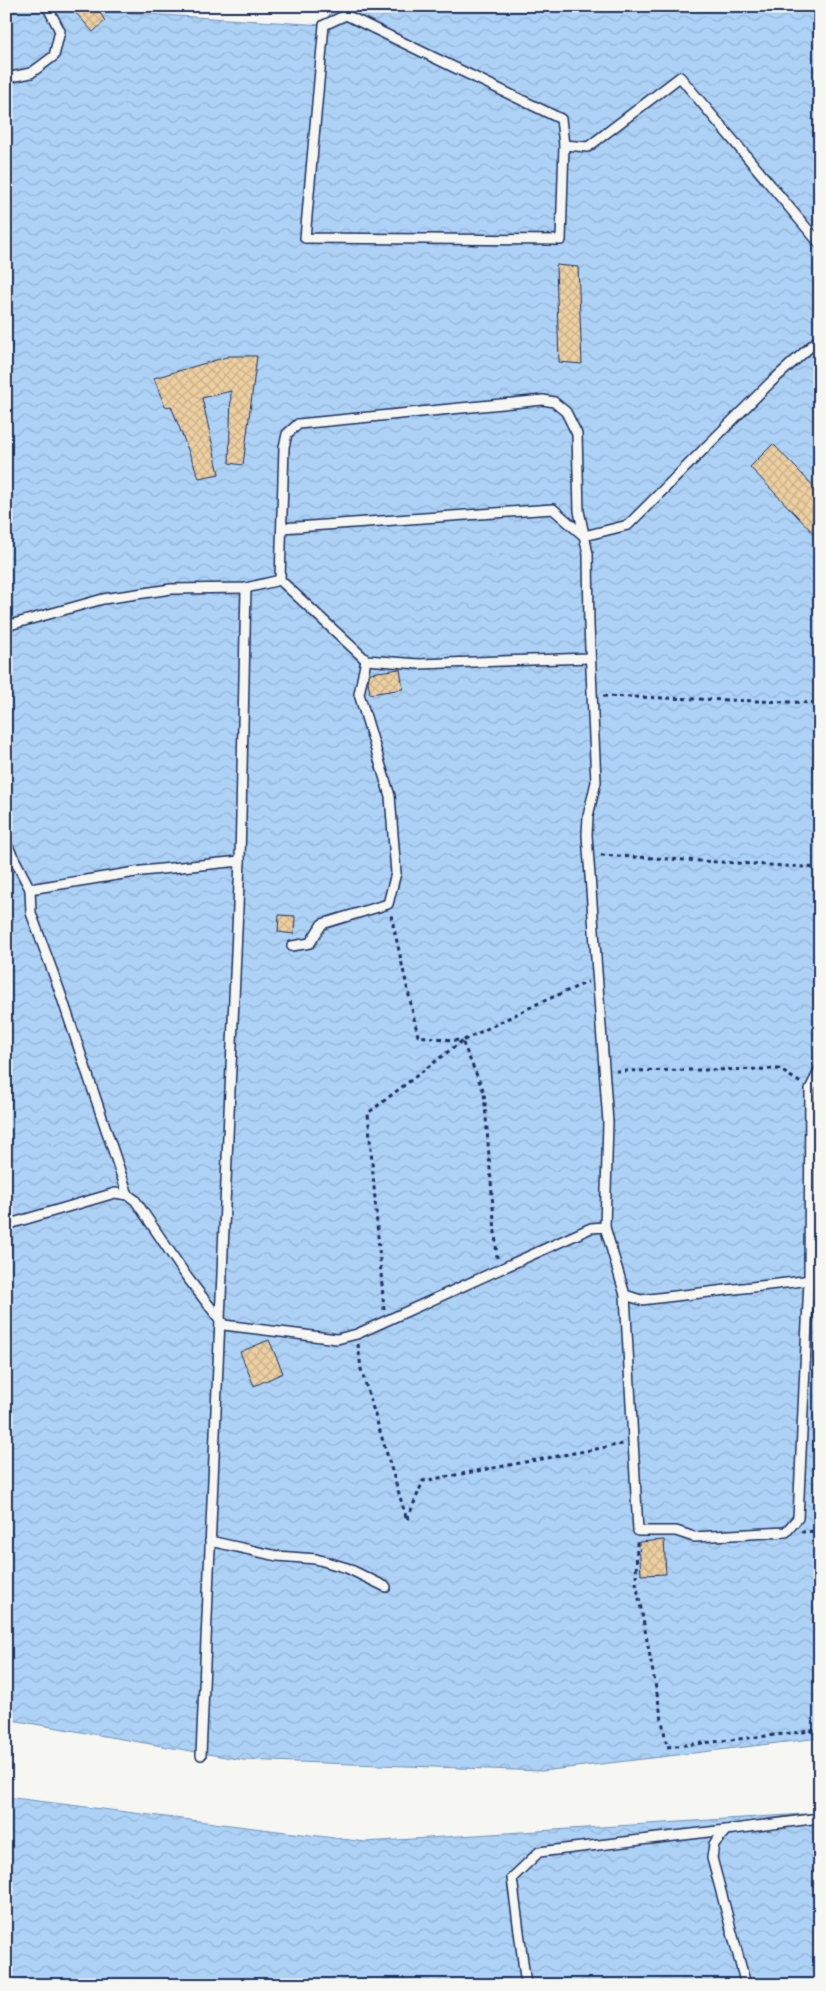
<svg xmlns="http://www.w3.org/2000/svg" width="826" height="1991" font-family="Itim,sans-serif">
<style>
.water{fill:url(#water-waves);stroke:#7391b9}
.building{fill:url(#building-cross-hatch);stroke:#1b2f5e}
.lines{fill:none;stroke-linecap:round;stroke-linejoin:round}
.lane-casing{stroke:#1b2f5e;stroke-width:12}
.path{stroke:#1b2f5e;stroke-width:3;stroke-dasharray:4 4;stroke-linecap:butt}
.lane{stroke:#f6f6f2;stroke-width:9}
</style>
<defs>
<pattern id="water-waves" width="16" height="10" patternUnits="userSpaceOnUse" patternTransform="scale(1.25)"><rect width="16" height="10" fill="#add2f6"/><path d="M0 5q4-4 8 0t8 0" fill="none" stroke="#94b5d5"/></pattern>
<pattern id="building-cross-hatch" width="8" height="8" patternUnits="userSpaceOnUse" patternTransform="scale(1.25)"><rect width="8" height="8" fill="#edcfa0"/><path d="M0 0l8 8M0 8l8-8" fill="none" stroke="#cbb28c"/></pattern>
</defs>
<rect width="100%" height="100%" fill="#f6f6f2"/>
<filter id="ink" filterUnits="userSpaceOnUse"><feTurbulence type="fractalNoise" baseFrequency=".02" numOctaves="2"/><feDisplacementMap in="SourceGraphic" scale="10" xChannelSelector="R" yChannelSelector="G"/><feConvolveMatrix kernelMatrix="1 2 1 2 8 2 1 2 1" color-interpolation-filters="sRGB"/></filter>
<g filter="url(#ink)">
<g class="water">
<polygon points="6,6 49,6 51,8 323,25 335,6 820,6 820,1738 542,1771 243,1760 6,1719"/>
<polygon points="6,1797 366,1842 820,1813 820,1985 6,1985"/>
</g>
<g class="building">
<polygon points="82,6 96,6 105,21 93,32 75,12"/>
<polygon points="556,265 578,267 582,364 559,362"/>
<polygon points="230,356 257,356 243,465 229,463 231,391 202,398 219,474 199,478 171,406 165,407 154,378"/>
<polygon points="773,444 820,493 820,540 750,467"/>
<polygon points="400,669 403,689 370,694 368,681 370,673"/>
<polygon points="279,915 295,916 294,934 278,932"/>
<polygon points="269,1340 283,1373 254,1386 240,1352"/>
<polygon points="664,1540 666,1574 641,1575 639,1542"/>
</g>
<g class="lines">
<g class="lane-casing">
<g id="lane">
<polygon points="346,15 561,119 564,145 561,240 305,238 324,25"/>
<polyline points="6,78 31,73 54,56 60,31 47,6"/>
<polyline points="564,145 588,147 680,77 820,244"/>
<polyline points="282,528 553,509 584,536 628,525 770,383 820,338"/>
<polyline points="280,580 366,660 419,664 590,658"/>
<polyline points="6,626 103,599 171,589 246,588 280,580 284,447 287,434 298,424 543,400 554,402 566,412 577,434 579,511 588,554 589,625 596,782 588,816 587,835 608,1122 605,1227"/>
<polyline points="6,843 30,889"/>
<polyline points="240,861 246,588"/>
<polyline points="292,946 310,943 322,924 388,904 396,873 390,796 359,694 366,660"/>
<polyline points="128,1195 59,989 31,913 30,889 142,871 240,861 201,1755"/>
<polyline points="6,1225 115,1193 128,1195 135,1200 187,1277 224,1325 337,1339 357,1334 591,1228 605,1227 625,1295 641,1300 820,1279"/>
<polyline points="625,1295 638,1531 676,1531 694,1537 786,1532 798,1518 809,1280 810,1089 820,1069"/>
<polyline points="210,1541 277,1556 316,1559 347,1568 386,1587"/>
<polyline points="526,1985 512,1878 539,1852 726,1830"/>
<polyline points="746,1985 712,1858 714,1844 726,1830 820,1818"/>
</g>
</g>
<g class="path">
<polyline points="603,696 820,703"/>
<polyline points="601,855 820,868"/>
<polyline points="616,1071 779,1069 801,1083"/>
<polyline points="497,1258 484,1092 462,1041 537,1004 588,982"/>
<polyline points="384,1310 368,1113 462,1041 418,1036 391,915"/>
<polyline points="358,1344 361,1369 407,1520 423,1481 623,1444"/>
<polyline points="801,1532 820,1531"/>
<polyline points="637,1542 636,1582 667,1747 820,1730"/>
</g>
<use href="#lane" class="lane"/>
</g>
</g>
<rect width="826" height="1991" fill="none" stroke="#f6f6f2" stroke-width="25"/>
<rect x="12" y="12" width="801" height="1966" fill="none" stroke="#1b2f5e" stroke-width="2" filter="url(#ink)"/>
</svg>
